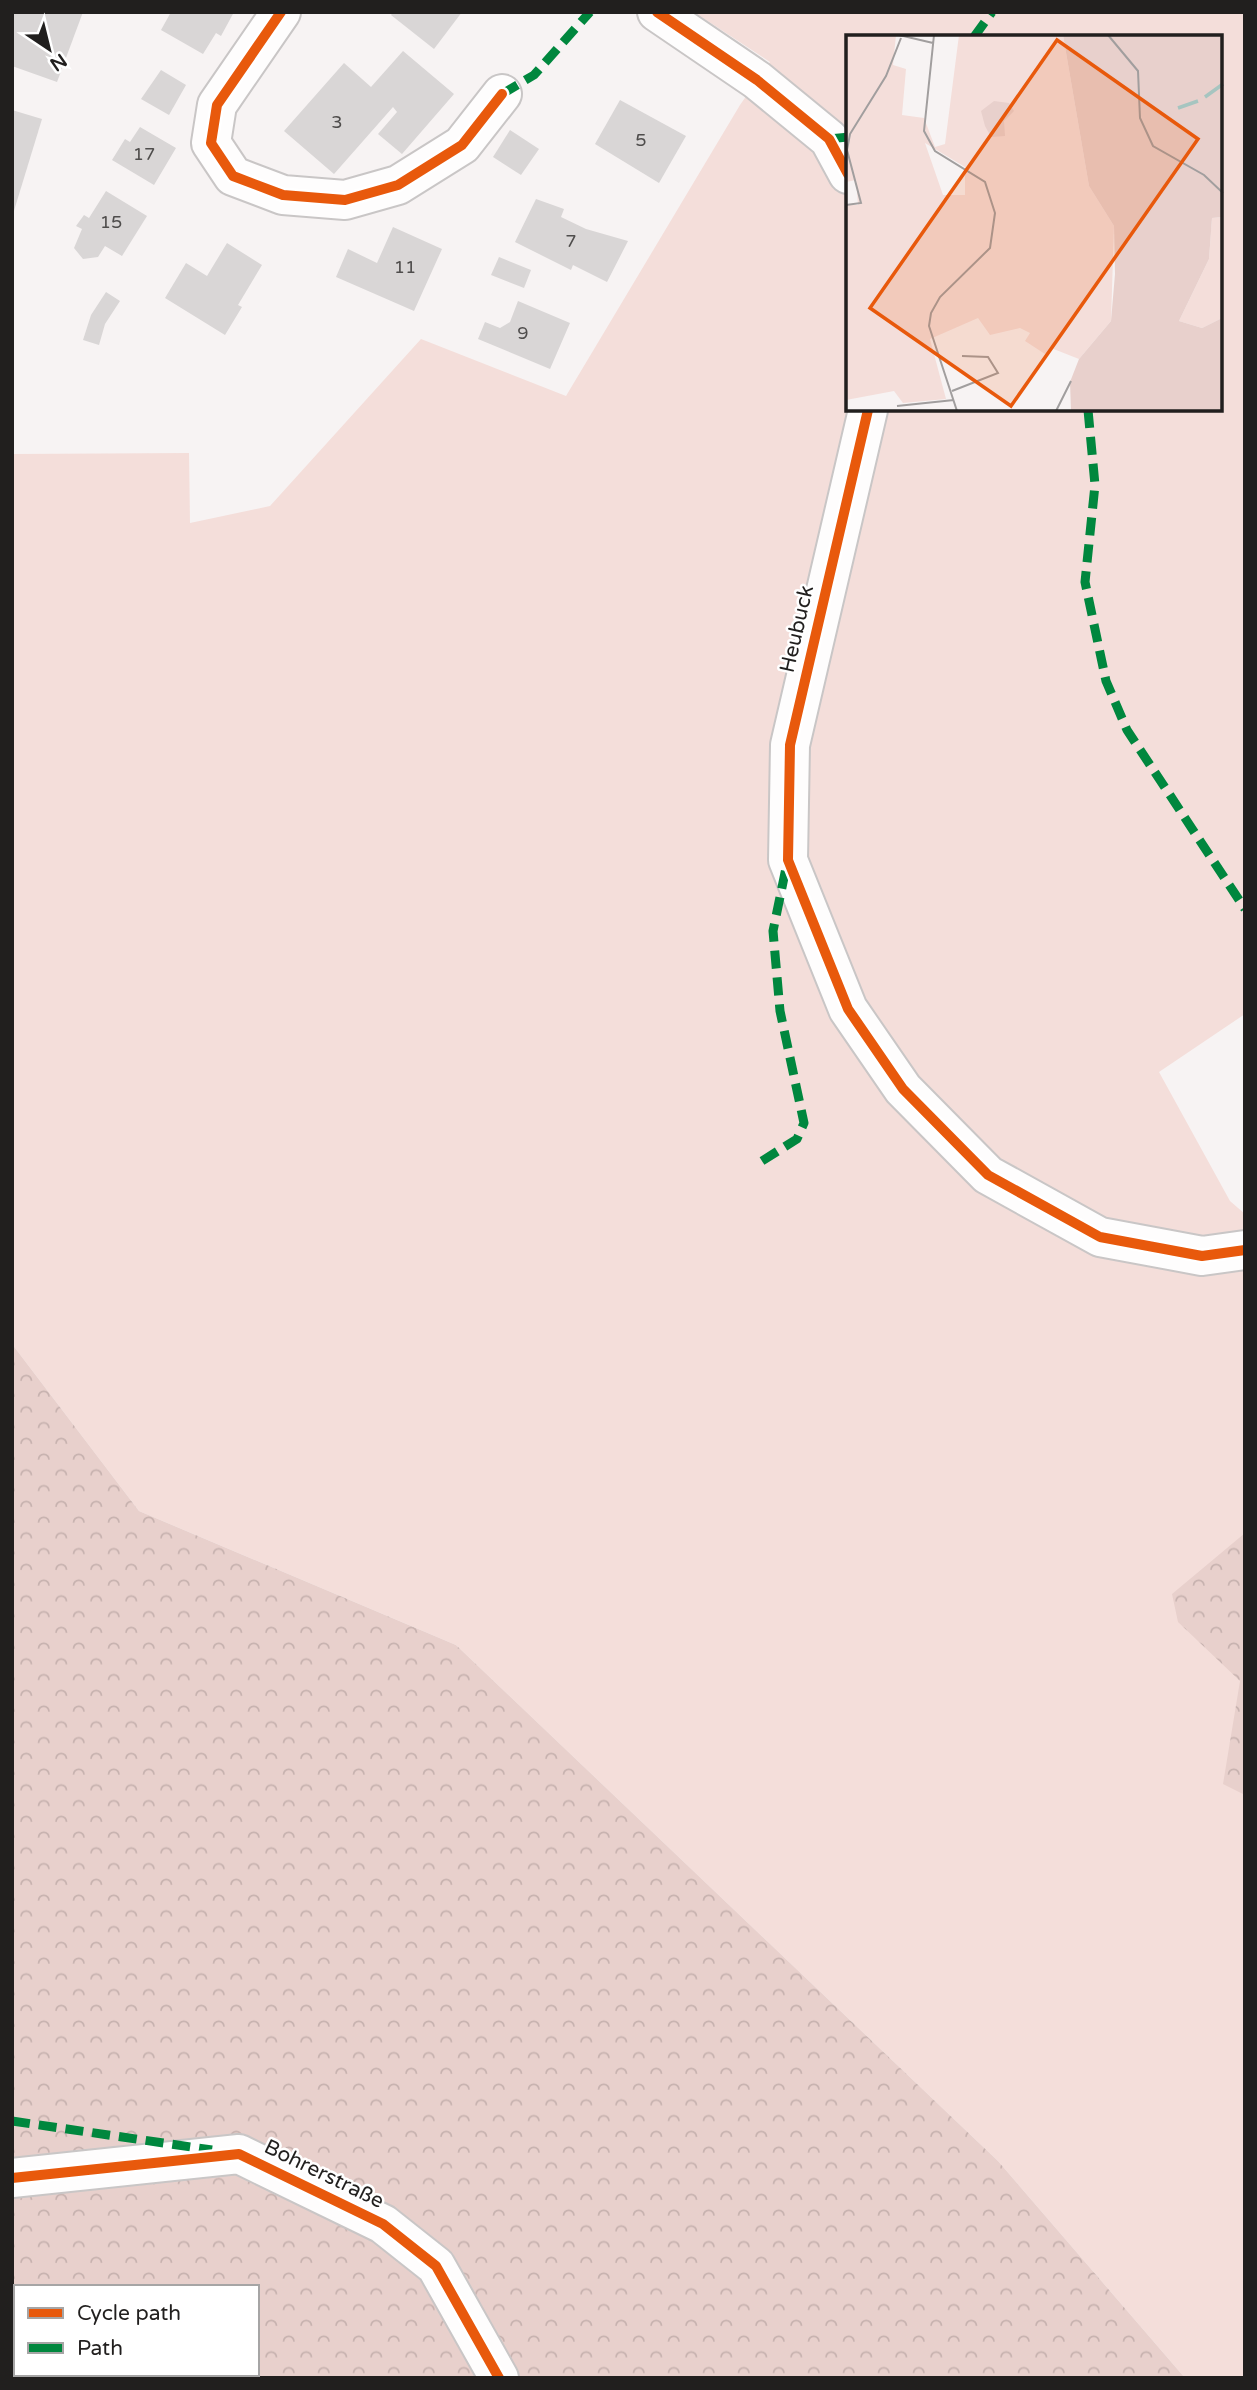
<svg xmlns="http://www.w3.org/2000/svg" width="1257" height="2390" font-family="'Varela Round',sans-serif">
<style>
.green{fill:#f4deda;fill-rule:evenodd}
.forest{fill:url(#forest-crowns);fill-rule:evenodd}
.building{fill:#d9d6d6}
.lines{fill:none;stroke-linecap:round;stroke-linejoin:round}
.minor-casing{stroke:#c9c6c6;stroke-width:42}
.minor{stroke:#fefdfd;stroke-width:38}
.quiet{stroke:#00873e;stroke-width:9;stroke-dasharray:18 9;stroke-linecap:butt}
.cycleway-casing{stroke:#fff;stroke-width:15}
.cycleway{stroke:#e8590c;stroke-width:10}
.labels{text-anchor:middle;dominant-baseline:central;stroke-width:5;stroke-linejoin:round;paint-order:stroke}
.number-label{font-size:18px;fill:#4f4d4c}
.street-label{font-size:21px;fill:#211f1e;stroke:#fff}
.inset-river{fill:none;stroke:#a6c5c0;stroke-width:3.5}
.inset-road{fill:none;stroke:#a19e9e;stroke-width:2}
.view{fill:#e8590c;fill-opacity:0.15;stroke:#e8590c;stroke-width:3.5}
.inset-edge{fill:none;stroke:#211f1e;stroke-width:3.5}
</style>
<defs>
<pattern id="forest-crowns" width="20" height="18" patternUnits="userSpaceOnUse" patternTransform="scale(1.75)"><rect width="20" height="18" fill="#e8d0cc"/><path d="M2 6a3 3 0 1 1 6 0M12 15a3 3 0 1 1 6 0" fill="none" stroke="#c7b2af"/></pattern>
</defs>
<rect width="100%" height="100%" fill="#f7f3f3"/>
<path class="green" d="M694 12H1245V1014L1159 1072 1230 1201 1245 1214V2378H1185L998 2161 456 1645 139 1511 12 1344 14 454 189 453 190 523 270 506 421 339 566 396 740 105 770 62ZM848 37H1220V410H848Z"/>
<g class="forest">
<path d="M12 1344 139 1511 456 1645 998 2161 1185 2378H12ZM16 2287H257V2374H16Z"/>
<polygon points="1245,1533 1245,1795 1223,1784 1240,1681 1178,1622 1172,1594"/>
</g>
<g class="building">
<polygon points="12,12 83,12 57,82 12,66"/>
<polygon points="171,12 234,12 221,36 216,33 203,54 161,30"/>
<polygon points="393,12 462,12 434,49 391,15"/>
<polygon points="403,51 454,94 402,154 378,134 397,112 393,107 334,174 284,131 344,63 371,87"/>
<polygon points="161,70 186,85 169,115 141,99"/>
<polygon points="620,100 686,136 659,183 595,144"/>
<polygon points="12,110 42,119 13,214 12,214"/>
<polygon points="140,127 176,148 154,185 112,160 125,139 130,142"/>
<polygon points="510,130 539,149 521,175 493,157"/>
<polygon points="106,191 147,216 122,256 105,246 98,257 83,259 74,248 82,229 76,226 84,215 89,218"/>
<polygon points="536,199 564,209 561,217 586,229 628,241 607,282 573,265 571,270 515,242"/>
<polygon points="393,227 442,249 414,311 336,277 348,249 377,263"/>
<polygon points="227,243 262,265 238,305 242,307 225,335 165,298 186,263 207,276"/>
<polygon points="499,257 531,270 524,288 491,275"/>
<polygon points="106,292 120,301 105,324 99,345 83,340 91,315"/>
<polygon points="518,301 570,323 550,369 478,339 485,322 500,328 510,322"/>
</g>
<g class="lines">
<g class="minor-casing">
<g id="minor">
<polyline points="281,12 217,105 211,143 233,176 283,195 345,200 398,185 462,145 502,94"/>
<polyline points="657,12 757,80 829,139 848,174"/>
<polyline points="868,410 790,745 788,860 848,1009 903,1089 988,1175 1100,1237 1202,1256 1245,1250"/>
<polyline points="12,2178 239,2154 383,2224 436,2266 499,2378"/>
</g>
</g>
<use href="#minor" class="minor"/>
<g class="quiet">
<polyline points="974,37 992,12"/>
<polyline points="502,94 534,75 590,12"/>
<polyline points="829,139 848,137"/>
<polyline points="1088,410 1095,485 1085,582 1106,681 1127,730 1245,909"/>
<polyline points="762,1161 797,1139 804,1123 780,1011 773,931 787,863"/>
<polyline points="12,2121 212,2150"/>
</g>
<g class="cycleway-casing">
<g id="cycleway">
<polyline points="281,12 217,105 211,143 233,176 283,195 345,200 398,185 462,145 502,94"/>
<polyline points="657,12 757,80 829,139 848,174"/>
<polyline points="868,410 790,745 788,860 848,1009 903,1089 988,1175 1100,1237 1202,1256 1245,1250"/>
<polyline points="12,2178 239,2154 383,2224 436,2266 499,2378"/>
</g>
</g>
<use href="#cycleway" class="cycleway"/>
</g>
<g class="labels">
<g class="number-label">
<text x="337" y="122">3</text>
<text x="641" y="140">5</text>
<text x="144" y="154">17</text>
<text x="111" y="222">15</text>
<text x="571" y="241">7</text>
<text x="405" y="267">11</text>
<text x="523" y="333">9</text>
</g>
<g class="street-label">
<text transform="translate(797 629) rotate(-77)">Heubuck</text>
<text transform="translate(324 2174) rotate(26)">Bohrerstraße</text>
</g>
</g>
<g transform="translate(846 35)">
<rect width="376" height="376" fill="#f7f3f3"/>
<path d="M0 0H50L47 30 60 34 56 80 78 83 89 112 99 109 113 0H217L243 151 268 191 265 286 233 324 205 313 199 319 179 306 184 298 174 293 144 300 132 283 84 304 100 364 57 368 48 356 0 365V170H12L10 145 0 147ZM79 108 119 132V160H97ZM376 182V283L356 293 333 286 363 224 366 183Z" fill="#f4deda" fill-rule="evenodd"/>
<path d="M217 0H376V182L366 183 363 224 333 286 356 293 376 283V376H225L224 347 233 324 265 286 269 239 268 191 243 151ZM148 66 163 68 168 76 158 86 159 101 145 102 139 91 135 76Z" fill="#e8d0cc"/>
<path class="inset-river" d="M359 62 377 49M332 73 352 66"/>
<path class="inset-road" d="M53 0 87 8M88 0 78 96 89 116 139 147 149 178 144 213 94 262 85 278 83 291 111 376M262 0 292 36 294 83 307 111 358 140 377 158M0 170 15 168 1 115 4 99 40 41 55 3M106 356 152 338 142 322 116 321M51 371 108 365M210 376 225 346"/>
<path class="view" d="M211 5 352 104 165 371 24 273Z"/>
<rect width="376" height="376" class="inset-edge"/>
</g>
<rect width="1257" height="2390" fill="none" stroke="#211f1e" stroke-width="28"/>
<rect x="14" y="2285" width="245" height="91" fill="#ffffff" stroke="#a6a5a5" stroke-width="2"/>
<rect x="28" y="2308" width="35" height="10" fill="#e8590c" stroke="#a6a5a5" stroke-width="2"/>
<text x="77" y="2320" font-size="21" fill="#211f1e">Cycle path</text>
<rect x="28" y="2343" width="35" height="10" fill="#00873e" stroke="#a6a5a5" stroke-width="2"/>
<text x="77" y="2355" font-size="21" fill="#211f1e">Path</text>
<g transform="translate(49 49) rotate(145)" stroke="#ffffff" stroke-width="5" paint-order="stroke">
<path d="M0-5L12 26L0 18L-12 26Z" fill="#211f1e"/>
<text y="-10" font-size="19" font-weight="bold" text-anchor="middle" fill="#211f1e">N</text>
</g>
</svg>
